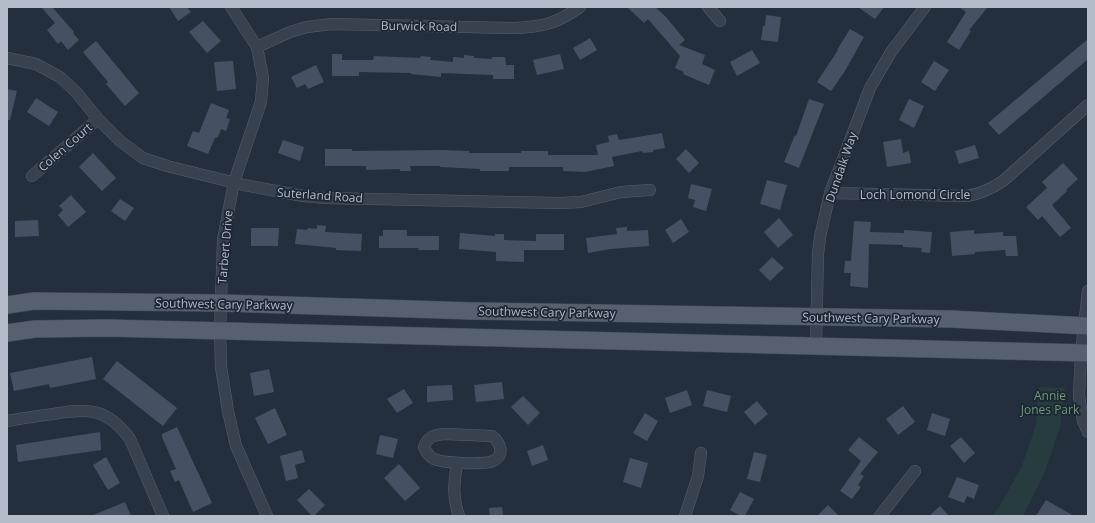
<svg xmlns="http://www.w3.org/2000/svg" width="1095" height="523" font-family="'Open Sans',sans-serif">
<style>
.green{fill:#263c3f}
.building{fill:#455162}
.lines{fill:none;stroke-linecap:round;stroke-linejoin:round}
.minor-casing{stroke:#565f6c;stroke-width:12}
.primary-casing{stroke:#414a57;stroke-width:18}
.minor{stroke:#38414e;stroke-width:11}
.primary{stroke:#56606e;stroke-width:17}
.labels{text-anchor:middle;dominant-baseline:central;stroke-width:3.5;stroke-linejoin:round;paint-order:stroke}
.street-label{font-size:12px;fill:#b4bcc9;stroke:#1d2633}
.park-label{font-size:12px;fill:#6b9a76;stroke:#1d2633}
</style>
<rect width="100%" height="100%" fill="#242f3e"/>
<polygon class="green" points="1039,387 1065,388 1060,427 1044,474 1023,516 992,516 1000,506 1022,466 1036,425"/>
<g class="building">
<polygon points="41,7 52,7 74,32 73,33 79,40 68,50 61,41 58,44 47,30 55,23"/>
<polygon points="169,7 187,7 191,12 178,21"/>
<polygon points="627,7 655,7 666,17 685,40 679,45 705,55 702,64 715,70 709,85 683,74 684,72 675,68 680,56 648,19 644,23"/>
<polygon points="858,7 884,7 875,19"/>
<polygon points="959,7 988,7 969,30 971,31 959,50 947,42 966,12"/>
<polygon points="766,15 781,17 778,42 761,40 763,26 765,26"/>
<polygon points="203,21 221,41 207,53 189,32"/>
<polygon points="850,29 864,37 845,71 831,91 817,82 838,50 837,50"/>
<polygon points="590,38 597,50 580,60 573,48"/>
<polygon points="1088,39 1088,59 999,135 988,123"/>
<polygon points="96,41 139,93 125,106 106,84 108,82 83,52"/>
<polygon points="752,50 760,63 737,76 730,62"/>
<polygon points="332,54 342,54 342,60 373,60 374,56 420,58 421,56 431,57 430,60 453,62 453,57 464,58 464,55 474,56 474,58 492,59 492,57 505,57 506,65 514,65 514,79 493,79 493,75 441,73 441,77 411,74 411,73 359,72 359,76 332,76"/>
<polygon points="560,54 564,69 537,75 533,60"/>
<polygon points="233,61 236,89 217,91 214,62"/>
<polygon points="934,61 949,70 935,91 921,82"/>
<polygon points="316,65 324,82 308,89 305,84 297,88 291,77"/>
<polygon points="7,89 17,91 10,120 7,120"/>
<polygon points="36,98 58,112 49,126 27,112"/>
<polygon points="809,99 824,104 799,168 784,162 795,135 796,136"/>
<polygon points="909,99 924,106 914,128 899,120"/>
<polygon points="211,103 229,110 226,118 230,119 226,131 221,129 218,137 215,138 208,154 187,146 193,131 199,133"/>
<polygon points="662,133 665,148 653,150 653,152 643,153 642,151 612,157 614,166 585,172 563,171 563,167 509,167 509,171 480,171 480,169 440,167 440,166 410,166 411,171 400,171 400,169 366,170 366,166 325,166 325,149 352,149 352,151 441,150 469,151 469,153 521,153 521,151 548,151 548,155 598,155 596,145 609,142 608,136 617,134 619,140"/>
<polygon points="901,139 903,153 909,151 911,163 887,167 883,142"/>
<polygon points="283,140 304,147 300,161 278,153"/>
<polygon points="975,145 979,158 959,164 955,151"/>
<polygon points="686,149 699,163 689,173 676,159"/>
<polygon points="93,153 116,178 102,191 79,167"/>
<polygon points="1063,163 1078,179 1066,190 1067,191 1052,205 1071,228 1060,237 1042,216 1038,220 1026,207 1047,188 1042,182"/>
<polygon points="767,180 787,185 780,210 760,204"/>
<polygon points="691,184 712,189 706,211 693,207 695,200 688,198"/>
<polygon points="71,195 86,212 68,227 58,215 63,210 59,206"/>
<polygon points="120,199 134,208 125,221 111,211"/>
<polygon points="779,218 793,235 778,248 764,232"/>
<polygon points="681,219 689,232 673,243 665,230"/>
<polygon points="38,220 39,236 15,237 15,221"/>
<polygon points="854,221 871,222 870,232 904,233 904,230 932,232 930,253 921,252 922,248 903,247 903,245 869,244 868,288 850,286 851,273 844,273 845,261 851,261"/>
<polygon points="317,225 326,226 325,232 362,234 361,251 336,250 336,248 295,244 297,229 307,230 308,228 317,229"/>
<polygon points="627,227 627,231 648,230 649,246 610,249 588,253 586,238 617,234 616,228"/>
<polygon points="251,228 279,228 278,246 251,246"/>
<polygon points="383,230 407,230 407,236 439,236 439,250 418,250 419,248 379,248 379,236 383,236"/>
<polygon points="974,230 974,234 1003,232 1003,236 1016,236 1018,256 1006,256 1005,250 975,252 975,254 952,256 950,232"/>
<polygon points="460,233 495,236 495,234 504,234 504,240 536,241 536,234 564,234 564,250 524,250 524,262 496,261 496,252 459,249"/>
<polygon points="772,257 784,268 770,281 759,270"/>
<polygon points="92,357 96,379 50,388 49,384 14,391 10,373"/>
<polygon points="117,361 177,408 163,426 103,379"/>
<polygon points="269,369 274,392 254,396 250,373"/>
<polygon points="502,382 504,399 476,402 474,385"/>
<polygon points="452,385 453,400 427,402 427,386"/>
<polygon points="404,389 413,403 397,413 387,399"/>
<polygon points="687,390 692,405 670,413 665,398"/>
<polygon points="707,390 731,396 727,412 703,406"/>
<polygon points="523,396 540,413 528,425 511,407"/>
<polygon points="757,401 768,414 755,425 744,412"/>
<polygon points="903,406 915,422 898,435 886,419"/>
<polygon points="275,408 287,435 268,444 255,418"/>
<polygon points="645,413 658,421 647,441 633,433"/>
<polygon points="932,413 950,419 945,436 927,430"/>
<polygon points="177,427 212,503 193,512 179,480 175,482 170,471 176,469 162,437 162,434"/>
<polygon points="100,432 101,450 18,462 16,445"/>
<polygon points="380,435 398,439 393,458 376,454"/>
<polygon points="859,437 878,452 860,474 864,476 858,485 861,487 852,499 840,491 861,461 848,450"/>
<polygon points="961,437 975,453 964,463 950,446"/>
<polygon points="543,445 548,460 532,466 527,451"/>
<polygon points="302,450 305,462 295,465 298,478 286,481 280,456"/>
<polygon points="754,452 767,455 760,482 747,479"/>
<polygon points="106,457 120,483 108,490 93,465"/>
<polygon points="630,458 648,463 641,488 623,482"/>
<polygon points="399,464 420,488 405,501 384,478"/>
<polygon points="957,477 979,485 974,499 967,496 964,503 948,497"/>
<polygon points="309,489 325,505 314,516 312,516 297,500"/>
<polygon points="740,492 754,499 745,516 741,516 730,510"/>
<polygon points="1046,500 1074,516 1036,516"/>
<polygon points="125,502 131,516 91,516"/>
<polygon points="828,505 839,516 817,516"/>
<polygon points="940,506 949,516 929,516"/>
<polygon points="502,507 503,516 490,516 489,508"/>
</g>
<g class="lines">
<g class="minor-casing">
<g id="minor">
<polyline points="231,7 257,47 263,78 261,102 234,182 223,240 220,330 221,367 228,411 236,446 267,516"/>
<polyline points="708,7 720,21"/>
<path d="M257 47 290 32 307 27 332 24 513 28C542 27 556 24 580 7"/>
<polyline points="7,58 36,64 60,77 77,93 98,119 120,141 143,158 167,166 244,185 303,196 325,198 561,203 581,202 621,192 650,190"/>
<polyline points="32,176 98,119"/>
<path d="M830 193 967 196C981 194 991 189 1003 181L1088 105"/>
<polyline points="1088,291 1081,353 1079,396 1083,421 1088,432"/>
<polyline points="816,345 818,254 820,237 830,193 870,88 891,52 925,7"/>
<path d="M7 421C22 418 38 416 53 414 89 408 107 408 130 439L163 516"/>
<path d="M445 434 492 436C501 443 505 455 493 461 484 465 443 463 434 459 428 456 426 452 424 447 428 436 434 435 445 434Z"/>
<path d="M457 463C454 483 452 496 459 516"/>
<polyline points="685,516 698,476 701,453"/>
<polyline points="880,516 915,471"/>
</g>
</g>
<g class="primary-casing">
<g id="primary">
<polyline points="7,305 34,301 221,303 473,311 951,319 1088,326"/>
<polyline points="7,333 35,329 108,328 1088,353"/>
</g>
</g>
<use href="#minor" class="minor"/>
<use href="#primary" class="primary"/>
</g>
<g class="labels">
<g class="street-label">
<text transform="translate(419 26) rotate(1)">Burwick Road</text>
<text transform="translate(65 147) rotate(-41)">Colen Court</text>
<text transform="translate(841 167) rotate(-71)">Dundalk Way</text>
<text x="915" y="194">Loch Lomond Circle</text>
<text transform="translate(320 195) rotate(4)">Suterland Road</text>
<text transform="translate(225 247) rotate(-85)">Tarbert Drive</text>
<text transform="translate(224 304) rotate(1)">Southwest Cary Parkway</text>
<text transform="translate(547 312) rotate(1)">Southwest Cary Parkway</text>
<text transform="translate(871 318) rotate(1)">Southwest Cary Parkway</text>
</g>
<g class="park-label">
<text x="1050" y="395">Annie<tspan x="1050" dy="14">Jones Park</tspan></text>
</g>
</g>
<rect width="1095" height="523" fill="none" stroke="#b4bcc9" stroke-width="16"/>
</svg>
